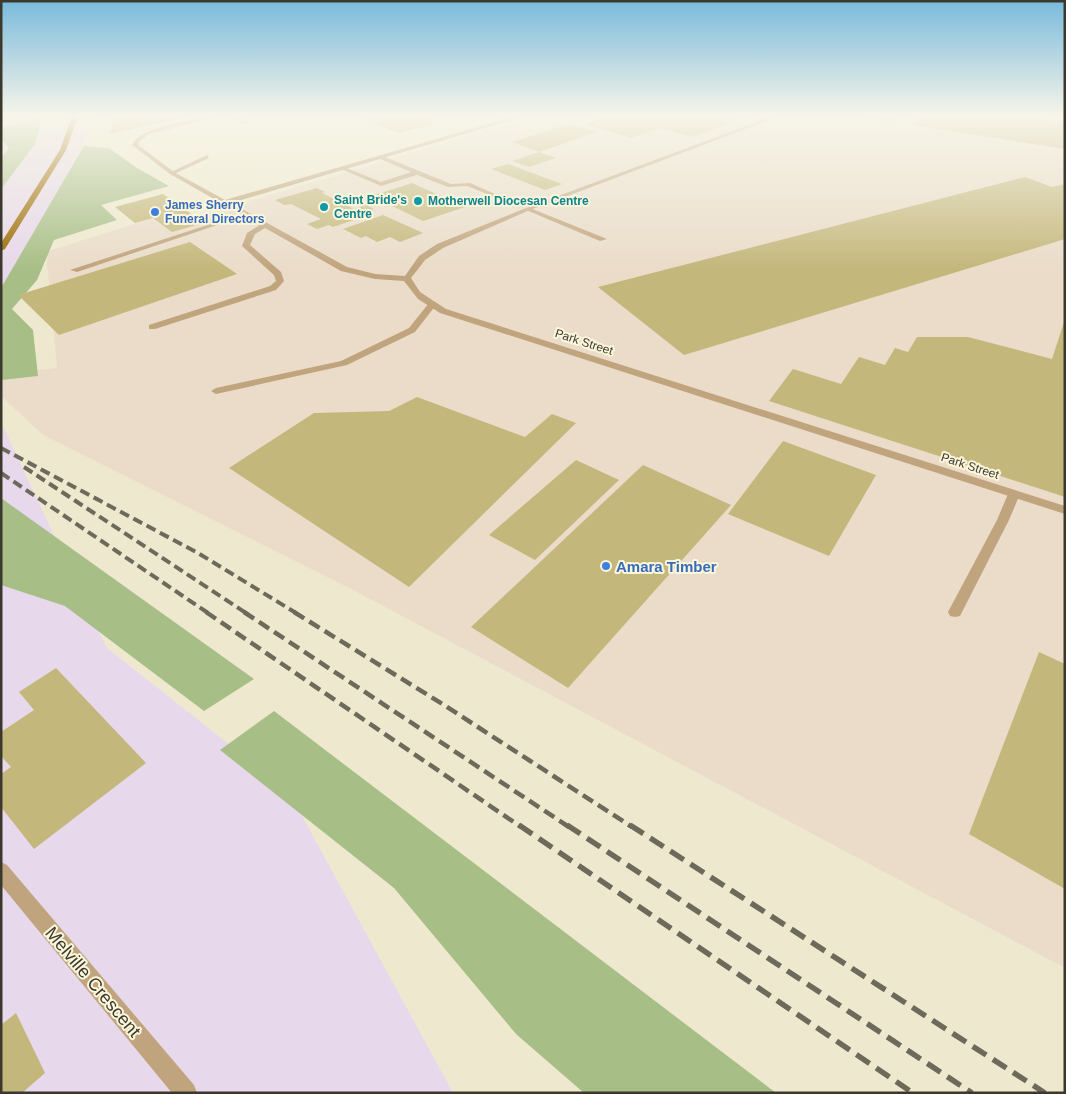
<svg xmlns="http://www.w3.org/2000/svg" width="1066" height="1094" font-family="Arial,sans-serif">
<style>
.commercial{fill:#e7d8eb}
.industrial{fill:#eadcc9}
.green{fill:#a8be87}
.building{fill:#c4b77c}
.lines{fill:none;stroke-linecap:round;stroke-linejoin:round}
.lane{fill:#c0a47d;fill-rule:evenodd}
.street{fill:#c0a47d;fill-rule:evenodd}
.primary{fill:#9b6900;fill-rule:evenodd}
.rail-far2{stroke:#6d695b;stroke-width:4;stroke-dasharray:10 5;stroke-linecap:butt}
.rail-far1{stroke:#6d695b;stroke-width:4.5;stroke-dasharray:12 6;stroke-linecap:butt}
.rail{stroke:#6d695b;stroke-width:5.5;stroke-dasharray:16 8;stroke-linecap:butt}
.culture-dot{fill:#0f9aa8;stroke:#fcf6db;stroke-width:2}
.shop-dot{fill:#3f7fe0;stroke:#fcf6db;stroke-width:2}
.labels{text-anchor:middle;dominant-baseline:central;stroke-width:4;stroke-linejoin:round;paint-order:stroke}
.far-culture-label{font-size:12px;font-weight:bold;fill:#0d838f;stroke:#fcf6db;text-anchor:start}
.far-shop-label{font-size:12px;font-weight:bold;fill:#366cbe;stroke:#fcf6db;text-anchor:start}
.far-street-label{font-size:12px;fill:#3b382e;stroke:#fcf6db}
.shop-label{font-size:15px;font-weight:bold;fill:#366cbe;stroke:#fcf6db;text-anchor:start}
.near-street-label{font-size:18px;fill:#3b382e;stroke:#fcf6db}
</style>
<rect width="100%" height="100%" fill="#eee9ce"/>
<g class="commercial">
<polygon points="1,116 97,116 1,332"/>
<polygon points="1,422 106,647 289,792 453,1093 1,1093"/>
</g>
<polygon class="industrial" points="537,116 1065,116 1065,968 355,591 43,435 1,396 1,374 57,368 46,252 153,218 168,225"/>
<g class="green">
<polygon points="42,117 35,144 1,189 1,158 9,148 1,139 1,128"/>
<polygon points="84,146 109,148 137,168 169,186 101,205 117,220 54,240 37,280 12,309 33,330 38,376 1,380 1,288"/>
<polygon points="1,498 254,679 204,711 65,606 1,585"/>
<polygon points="274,711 776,1093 584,1093 516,1034 394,888 220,750"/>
</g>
<g class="building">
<polygon points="115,116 185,116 185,117 110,134"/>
<polygon points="357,116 419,116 437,123 399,133"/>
<polygon points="609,116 624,116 634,119 644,116 750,116 692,137 660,128 631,138 585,124"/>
<polygon points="922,116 1019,116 1065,123 1065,149 914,125"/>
<polygon points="570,124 596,132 539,152 512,142"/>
<polygon points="539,152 556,158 529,167 512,161"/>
<polygon points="508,164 562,184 545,190 491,169"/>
<polygon points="1025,177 1052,187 1065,184 1065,239 684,355 598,287"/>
<polygon points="412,183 465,207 423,221 372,196"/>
<polygon points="317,188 325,192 322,193 354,209 366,205 374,209 364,213 369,215 333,227 329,225 317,229 307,224 321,219 291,204 284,205 275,200"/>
<polygon points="163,194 204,223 172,232 153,218 135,223 115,207"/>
<polygon points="383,215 423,233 400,242 390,237 377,242 366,236 361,238 343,229"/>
<polygon points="190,242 237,274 59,335 18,295"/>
<polygon points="1065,319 1065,497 769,401 793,369 841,384 859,357 885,365 895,348 908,352 917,337 968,337 1052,359"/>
<polygon points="417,397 525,437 552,414 576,423 409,587 229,468 314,413 389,411"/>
<polygon points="783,441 876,475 829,556 728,514"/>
<polygon points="576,460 619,480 535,560 489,535"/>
<polygon points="643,465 731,505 568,688 471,627"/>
<polygon points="1039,652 1065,664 1065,889 969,834"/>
<polygon points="56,668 146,763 34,849 1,807 1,774 11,767 1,756 1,732 34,710 19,692"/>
<polygon points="16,1013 45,1073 22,1093 1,1093 1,1025"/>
</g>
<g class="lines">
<g class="lane">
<polygon points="229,116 236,116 248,123 243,124"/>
<polygon points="862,116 875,116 893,120 890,122"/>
<polygon points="207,155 209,158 174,174 169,173"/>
<polygon points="380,155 451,184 470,183 502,197 497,198 467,186 448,187 417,175 381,186 339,168 344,167 381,182 411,172 378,158"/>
<polygon points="526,208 530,208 607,239 600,241 526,210"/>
<polygon points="244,213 250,214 77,272 70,270"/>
<polygon points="263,223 270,225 255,234 250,245 281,272 284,281 276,290 155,329 149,329 149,325 270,286 276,281 274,275 242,246 247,233"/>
<polygon points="429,303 436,305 415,332 347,365 216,394 211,391 216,388 341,361 409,328"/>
<polygon points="1014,490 1020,494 1009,520 960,616 955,617 950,616 948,612 997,520 1008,494"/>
</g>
<g class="street">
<path d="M213 116H223L149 134 140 141 138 145 174 172 225 200 516 116H525L231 203 347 267 375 274 405 276 419 256 437 244 526 208 773 116H781L530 210 443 248 425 260 411 278 420 292 446 309 1065 506V514L440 313 418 299 404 281 375 279 341 271 170 174 132 145C140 126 194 120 213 116Z"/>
<polygon points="1,862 7,865 194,1085 197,1093 172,1093 1,885"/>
</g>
<polygon class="primary" points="72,116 78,116 66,150 5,249 1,251 1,243 60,150"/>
<g class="rail-far2">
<polyline points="1,448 198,553 296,613"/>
<polyline points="24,467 246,613"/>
<polyline points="1,473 208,613"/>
</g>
<g class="rail-far1">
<polyline points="206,612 521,827"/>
<polyline points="244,612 569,827"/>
<polyline points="294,612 444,705 632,827"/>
</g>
<g class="rail">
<polyline points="519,825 913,1093"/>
<polyline points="567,825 972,1093"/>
<polyline points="630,825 1045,1093"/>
</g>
</g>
<linearGradient id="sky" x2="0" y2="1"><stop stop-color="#79badc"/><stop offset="0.43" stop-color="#f7f5e9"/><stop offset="1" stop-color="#f7f5e9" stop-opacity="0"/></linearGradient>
<rect width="1066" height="269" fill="url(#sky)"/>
<g class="culture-dot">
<circle cx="418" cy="201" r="5"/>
<circle cx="324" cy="207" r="5"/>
</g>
<g class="shop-dot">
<circle cx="155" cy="212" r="5"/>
<circle cx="606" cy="566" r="5"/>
</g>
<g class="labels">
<g class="far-culture-label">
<text x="334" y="200">Saint Bride's<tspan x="334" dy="14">Centre</tspan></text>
<text x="428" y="201">Motherwell Diocesan Centre</text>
</g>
<g class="far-shop-label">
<text x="165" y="205">James Sherry<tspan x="165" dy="14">Funeral Directors</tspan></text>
</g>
<g class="far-street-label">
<text transform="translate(584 342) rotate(18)">Park Street</text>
<text transform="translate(970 466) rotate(18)">Park Street</text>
</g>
<g class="shop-label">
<text x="616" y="566">Amara Timber</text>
</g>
<g class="near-street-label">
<text transform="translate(93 982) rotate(50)">Melville Crescent</text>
</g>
</g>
<rect width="1066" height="1094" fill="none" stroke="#3b382e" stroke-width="5"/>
</svg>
